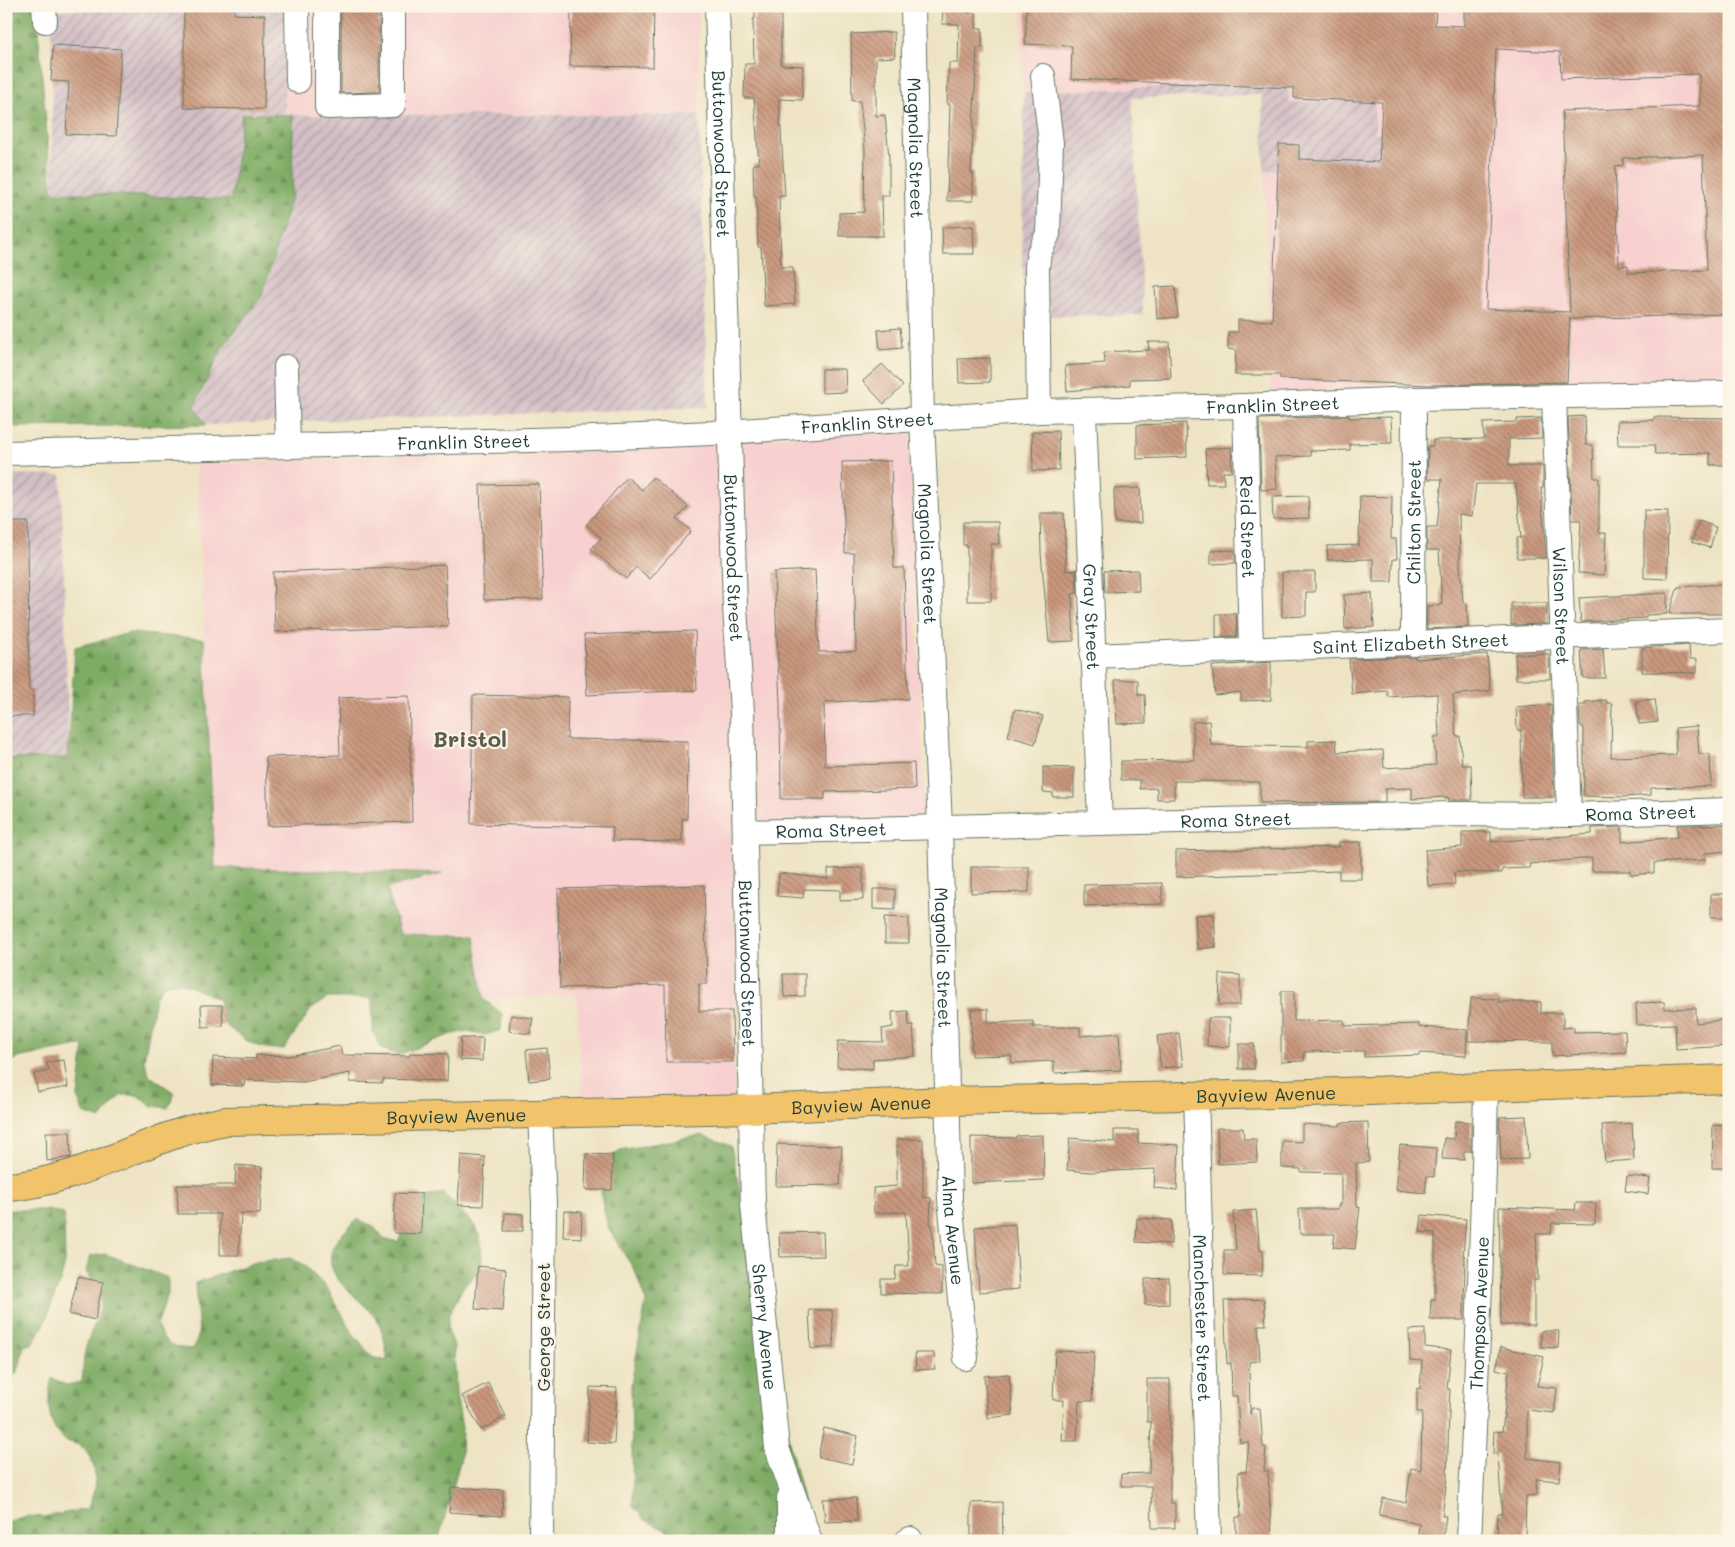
<svg xmlns="http://www.w3.org/2000/svg" width="1735" height="1547" font-family="Mali,sans-serif">
<style>
.built{fill:#f7d0cf}
.industrial{fill:url(#industrial-furrows)}
.forest{fill:url(#forest-firs);stroke:#4f744c}
.building{fill:url(#building-back-hatch);fill-rule:evenodd}
.lines{fill:none;stroke-linecap:round;stroke-linejoin:round}
.minor-casing{stroke:#677766;stroke-width:26}
.major-casing{stroke:#677766;stroke-width:30}
.minor{stroke:#fff;stroke-width:24}
.major{stroke:#f1c36a;stroke-width:28}
.labels{text-anchor:middle;dominant-baseline:central;stroke-width:4.5;stroke-linejoin:round;paint-order:stroke}
.street-label{font-size:18px;fill:#1f3d34;stroke:#fcf5e5}
.district-label{font-size:22px;font-weight:bold;fill:#5b5d4e;stroke:#fcf5e5}
</style>
<defs>
<pattern id="industrial-furrows" width="10" height="10" patternUnits="userSpaceOnUse" patternTransform="scale(1.25)"><rect width="10" height="10" fill="#d2bec5"/><path d="M-1 1l2-2M0 10L10 0M9 11l2-2" fill="none" stroke="#aa9ca1"/></pattern>
<pattern id="forest-firs" width="22" height="20" patternUnits="userSpaceOnUse" patternTransform="scale(1.25)"><rect width="22" height="20" fill="#7fac65"/><path d="M5 1l3.5 6h-7zM16 11l3.5 6h-7z" fill="#678d54"/></pattern>
<pattern id="building-back-hatch" width="6" height="6" patternUnits="userSpaceOnUse" patternTransform="scale(1.25)"><rect width="6" height="6" fill="#ca987e"/><path d="M-1 5l2 2M0 0l6 6M5-1l2 2" fill="none" stroke="#a37d68"/></pattern>
</defs>
<rect width="100%" height="100%" fill="#fcf5e5"/>
<filter id="ink" filterUnits="userSpaceOnUse"><feTurbulence type="fractalNoise" baseFrequency=".02" numOctaves="2"/><feDisplacementMap in="SourceGraphic" scale="10" xChannelSelector="R" yChannelSelector="G"/><feConvolveMatrix kernelMatrix="1 2 1 2 8 2 1 2 1" color-interpolation-filters="sRGB"/></filter>
<filter id="wash" filterUnits="userSpaceOnUse"><feTurbulence type="fractalNoise" baseFrequency=".0096" numOctaves="4" result="noise"/><feDisplacementMap in="SourceGraphic" scale="20" xChannelSelector="R" yChannelSelector="G"/><feGaussianBlur stdDeviation="1.12" result="paint"/><feColorMatrix in="noise" values="0 0 0 0 0 0 0 0 0 0 0 0 0 0 0 0 0 1.4 0 .05"/><feComposite in="paint" operator="in"/></filter>
<g filter="url(#wash)">
<rect width="100%" height="100%" fill="#eee4c4"/>
<g class="built">
<polygon points="284,6 699,6 699,115 285,114"/>
<polygon points="1021,6 1729,6 1729,383 1271,396 1264,171 1384,167 1383,132 1375,133 1288,103 1287,83 1023,91"/>
<polygon points="910,430 925,823 734,833 734,1104 582,1107 577,995 484,999 474,936 400,934 387,888 440,874 215,867 196,465"/>
</g>
<g class="industrial">
<polygon points="155,6 284,6 285,114 242,114 231,200 52,192 52,49 50,11"/>
<polygon points="1288,83 1289,102 1374,100 1375,133 1383,132 1384,167 1264,171 1262,95 1132,98 1143,315 1048,316 1029,403 1022,250 1024,92"/>
<polygon points="293,115 699,115 708,407 206,425 194,407 222,348 263,296 292,194"/>
<polygon points="6,474 61,475 69,758 6,759"/>
</g>
<g class="forest">
<polygon points="6,6 36,6 52,192 231,200 242,114 293,115 292,194 262,296 222,348 194,406 206,425 6,427"/>
<path d="M130 633 204 639 215 867 442 874 387 888 400 934 474 936 484 999 502 1014 501 1030 485 1035 468 1031 452 1034 398 1055 382 1049 373 1032 372 998H328L312 1008 284 1049C255 1050 246 1041 224 1024L219 999 182 983 165 984 155 997 144 1061 150 1076 175 1093 168 1108 152 1106 137 1095H121L100 1119 83 1113 78 1097 84 1045 17 1058 6 1065V759L68 758 75 647Z"/>
<polygon points="702,1135 731,1146 781,1408 813,1541 688,1541 645,1520 633,1506 631,1385 646,1302 635,1271 608,1228 601,1195 606,1161 620,1150"/>
<path d="M443 1193 476 1226 481 1241 482 1259 478 1274 465 1284 449 1314 448 1330 454 1346 456 1394 462 1428 461 1458 438 1541H6V1522L26 1516 43 1517 87 1509C97 1490 100 1464 82 1447 78 1443 70 1443 65 1440 46 1425 47 1398 52 1378L66 1385 82 1382C83 1371 83 1358 86 1347 96 1312 114 1305 86 1272L90 1256 106 1254 168 1278V1294L157 1325C165 1345 172 1348 193 1349L199 1334 195 1283 256 1262 290 1258 304 1265 327 1288 352 1332 372 1357 387 1361C386 1346 384 1330 375 1317 360 1296 318 1277 334 1245 338 1236 350 1227 357 1219L373 1226 383 1238 398 1242 404 1227 425 1197Z"/>
<polygon points="6,1210 50,1210 64,1214 65,1262 61,1278 44,1325 32,1344 24,1346 19,1368 6,1388"/>
</g>
<g id="blocks">
<g class="building">
<polygon points="184,6 234,6 234,14 265,15 264,109 184,108"/>
<polygon points="341,6 379,6 379,92 341,93"/>
<polygon points="571,6 654,6 653,67 570,66"/>
<polygon points="755,6 781,6 781,65 803,66 802,100 779,99 785,196 779,196 781,267 793,267 795,304 764,306 761,247 758,247 756,197 754,197 753,164 759,164 754,98 744,98 745,64 754,64 753,19 755,19"/>
<polygon points="943,6 968,6 968,13 976,13 976,28 982,28 982,48 977,48 971,173 973,173 973,201 947,201 950,104 947,104 949,63 958,63 959,24 942,24"/>
<path d="M1027 6H1436L1435 25 1464 26V6H1729V314L1570 319V317L1567 382 1429 385 1280 379V375H1235L1236 350 1228 349V332H1238V320L1272 321 1279 144 1299 145V159L1379 162 1382 102 1294 98V88L1071 79 1072 46 1025 44ZM1496 49 1560 52 1561 79 1699 74 1700 106 1562 111 1570 312 1486 309ZM1703 155 1707 270 1628 273V265L1619 266 1615 166 1623 165V158Z"/>
<polygon points="894,32 895,57 876,58 876,116 885,115 889,157 889,196 882,196 883,236 839,236 839,213 864,212 865,149 860,101 852,101 851,34"/>
<polygon points="53,45 121,49 116,136 66,134 69,82 51,81"/>
<polygon points="973,226 974,254 943,254 942,227"/>
<polygon points="1175,286 1178,317 1157,319 1155,287"/>
<polygon points="900,328 902,348 880,350 878,330"/>
<polygon points="1148,342 1169,342 1171,378 1130,379 1130,385 1067,391 1065,366 1105,363 1104,352 1149,350"/>
<polygon points="990,358 990,382 959,383 958,359"/>
<polygon points="882,364 903,386 884,404 863,381"/>
<polygon points="822,369 845,369 846,392 822,393"/>
<polygon points="1349,416 1349,418 1391,417 1392,443 1350,444 1350,450 1310,451 1311,456 1275,457 1277,489 1261,490 1259,419"/>
<polygon points="1585,416 1586,445 1593,445 1594,478 1599,478 1599,533 1606,533 1604,575 1578,573 1581,520 1572,520 1568,417"/>
<polygon points="1654,417 1729,418 1729,465 1710,465 1710,453 1655,454 1654,445 1618,445 1617,421 1654,420"/>
<polygon points="1541,418 1542,438 1509,439 1509,466 1543,466 1543,488 1541,488 1546,558 1517,558 1517,538 1521,538 1516,484 1476,484 1472,516 1459,514 1460,565 1463,603 1467,603 1468,627 1427,629 1427,606 1442,605 1439,550 1427,550 1427,527 1437,527 1442,479 1427,479 1428,446 1433,446 1433,440 1484,439 1483,423 1517,422 1517,419"/>
<polygon points="1186,423 1187,457 1137,459 1137,425"/>
<polygon points="1058,431 1059,470 1033,471 1032,432"/>
<polygon points="1231,447 1232,472 1223,472 1224,484 1207,484 1205,449"/>
<polygon points="891,461 894,568 904,568 908,699 824,702 825,766 914,763 915,789 825,792 825,799 781,799 780,704 774,572 815,570 819,652 856,651 854,553 845,553 842,462"/>
<polygon points="627,477 642,490 653,477 688,507 677,519 691,531 650,579 636,567 626,579 591,549 601,538 586,525"/>
<polygon points="539,484 543,599 484,600 480,485"/>
<polygon points="1140,488 1141,523 1115,523 1114,489"/>
<polygon points="1308,496 1309,518 1273,519 1272,497"/>
<polygon points="1360,496 1392,497 1391,539 1396,539 1397,559 1393,559 1392,582 1373,582 1373,559 1328,560 1327,546 1359,545"/>
<polygon points="1644,510 1668,511 1667,579 1644,578"/>
<polygon points="1040,513 1064,513 1066,571 1076,570 1077,593 1072,594 1074,641 1049,642 1041,553"/>
<polygon points="1699,521 1716,527 1710,548 1692,542"/>
<polygon points="6,522 28,522 29,690 33,690 33,716 6,716"/>
<polygon points="963,522 998,522 999,544 991,544 991,601 967,601 967,545 963,545"/>
<polygon points="1235,550 1235,563 1211,564 1211,551"/>
<polygon points="445,565 448,626 275,632 273,572"/>
<polygon points="1138,570 1139,591 1105,592 1104,571"/>
<polygon points="1282,572 1315,572 1315,592 1306,592 1306,616 1282,617"/>
<polygon points="1725,584 1726,614 1669,614 1678,587"/>
<polygon points="1372,593 1374,627 1345,629 1344,595"/>
<polygon points="1667,593 1667,614 1646,615 1646,618 1581,622 1579,598"/>
<polygon points="1511,603 1547,603 1547,624 1511,625"/>
<polygon points="1216,614 1236,614 1237,636 1216,637"/>
<polygon points="695,631 697,690 587,695 584,635"/>
<polygon points="1689,645 1690,659 1697,659 1697,673 1642,672 1642,648"/>
<polygon points="1603,649 1605,678 1583,678 1581,650"/>
<polygon points="1487,654 1490,691 1453,695 1456,736 1460,736 1462,765 1471,765 1472,800 1449,800 1448,797 1412,799 1412,788 1385,789 1385,802 1260,803 1260,782 1174,781 1174,799 1157,799 1157,788 1140,789 1140,780 1121,780 1121,761 1194,760 1193,722 1209,721 1211,745 1308,747 1308,741 1336,740 1337,752 1383,750 1384,768 1436,765 1434,737 1439,737 1437,694 1388,697 1388,691 1352,694 1349,659 1409,657 1415,657 1415,659"/>
<polygon points="1515,654 1549,654 1550,679 1516,679"/>
<polygon points="1271,662 1271,700 1241,701 1241,692 1215,695 1212,666"/>
<polygon points="1115,680 1138,680 1138,695 1145,695 1146,723 1117,724"/>
<polygon points="473,695 568,697 567,739 688,741 687,819 682,819 682,842 612,841 613,827 471,824"/>
<polygon points="409,696 412,822 268,826 266,757 340,755 338,698"/>
<polygon points="1655,699 1658,722 1639,724 1636,701"/>
<polygon points="1606,700 1607,703 1612,703 1611,757 1676,755 1675,728 1697,726 1699,754 1710,754 1711,786 1651,788 1651,795 1624,797 1584,796 1584,728 1580,725 1579,705 1585,705 1585,702"/>
<polygon points="1551,704 1554,797 1522,797 1521,730 1517,730 1516,707"/>
<polygon points="1015,709 1043,716 1035,744 1008,736"/>
<polygon points="1043,767 1074,768 1074,797 1053,797 1053,793 1043,792"/>
<polygon points="1729,824 1729,851 1705,853 1705,860 1654,863 1654,873 1631,875 1630,871 1592,871 1592,858 1529,864 1530,868 1502,869 1502,873 1454,872 1455,884 1428,886 1425,850 1462,847 1462,832 1491,832 1491,842 1592,834 1592,828 1622,827 1622,842 1678,837 1677,825 1703,825 1703,826"/>
<polygon points="1339,842 1361,842 1361,879 1339,879 1339,871 1176,877 1176,851 1339,847"/>
<polygon points="971,867 1029,867 1029,892 971,893"/>
<polygon points="863,868 863,900 840,901 840,890 804,889 803,898 777,896 779,873 828,879 828,869"/>
<polygon points="1162,883 1162,904 1084,906 1084,885"/>
<polygon points="704,885 707,984 699,984 699,1011 732,1011 733,1062 666,1062 665,985 560,988 558,889"/>
<polygon points="873,889 895,889 895,910 873,909"/>
<rect x="1711" y="894" width="18" height="23"/>
<polygon points="1214,914 1216,947 1197,949 1195,915"/>
<polygon points="885,917 909,918 909,943 885,943"/>
<polygon points="783,974 805,974 805,996 784,997"/>
<polygon points="1220,974 1240,975 1240,1005 1219,1005"/>
<polygon points="1281,991 1294,991 1294,1021 1344,1020 1345,1026 1419,1024 1419,1027 1467,1030 1466,1056 1420,1053 1420,1055 1364,1057 1364,1051 1304,1052 1304,1061 1281,1062"/>
<polygon points="1471,998 1499,999 1498,1002 1541,1002 1541,1013 1563,1013 1563,1028 1574,1027 1574,1032 1625,1031 1626,1052 1552,1056 1552,1042 1468,1041"/>
<polygon points="1664,1002 1665,1009 1696,1008 1696,1023 1729,1019 1729,1046 1676,1049 1675,1024 1637,1025 1636,1003"/>
<polygon points="201,1005 222,1005 223,1026 202,1027"/>
<polygon points="971,1009 988,1009 988,1023 1033,1021 1033,1027 1080,1027 1080,1036 1119,1033 1121,1070 1054,1073 1054,1061 1012,1063 1011,1055 972,1056"/>
<polygon points="908,1011 909,1025 913,1025 915,1056 873,1059 873,1069 837,1067 838,1041 883,1042 882,1029 893,1027 892,1012"/>
<polygon points="511,1015 533,1018 530,1034 509,1031"/>
<polygon points="1208,1018 1230,1018 1230,1047 1207,1046"/>
<polygon points="1179,1033 1183,1066 1161,1068 1157,1036"/>
<polygon points="461,1038 483,1038 482,1061 460,1060"/>
<rect x="1239" y="1044" width="15" height="25"/>
<polygon points="340,1046 342,1055 410,1056 410,1053 448,1054 447,1081 383,1079 383,1083 350,1082 350,1073 303,1082 245,1080 244,1086 212,1085 213,1057 256,1059 256,1055 289,1056"/>
<polygon points="547,1048 550,1079 529,1081 526,1050"/>
<polygon points="64,1060 68,1087 38,1092 34,1074 49,1071 47,1062"/>
<polygon points="1526,1116 1528,1159 1501,1160 1499,1117"/>
<polygon points="1455,1121 1471,1122 1471,1151 1464,1151 1464,1160 1442,1159 1444,1138 1454,1139"/>
<polygon points="1368,1122 1369,1162 1356,1163 1357,1206 1360,1207 1355,1249 1333,1247 1335,1234 1300,1234 1299,1209 1338,1209 1339,1204 1341,1204 1341,1173 1301,1172 1301,1169 1282,1168 1282,1141 1302,1142 1302,1124 1340,1126 1340,1123"/>
<polygon points="1632,1123 1634,1160 1605,1162 1602,1125"/>
<polygon points="1713,1125 1729,1126 1729,1168 1712,1168"/>
<polygon points="1217,1128 1243,1128 1244,1139 1256,1139 1257,1162 1218,1164"/>
<polygon points="1114,1130 1138,1130 1138,1143 1179,1145 1177,1190 1154,1188 1155,1169 1090,1172 1067,1170 1070,1138 1114,1142"/>
<polygon points="46,1132 70,1132 71,1157 47,1161"/>
<polygon points="1043,1135 1044,1180 971,1183 971,1137 1016,1138 1016,1136"/>
<polygon points="897,1139 923,1139 923,1197 931,1198 930,1224 932,1224 935,1266 942,1267 942,1294 881,1293 881,1279 895,1279 896,1266 909,1266 906,1212 874,1213 873,1188 897,1186"/>
<polygon points="777,1144 842,1146 840,1185 776,1186"/>
<polygon points="1400,1145 1436,1148 1434,1177 1427,1176 1425,1193 1396,1190"/>
<polygon points="586,1154 613,1155 612,1190 585,1190"/>
<polygon points="461,1155 485,1157 483,1206 458,1205"/>
<polygon points="236,1165 262,1167 260,1214 241,1213 239,1255 220,1255 220,1214 178,1214 177,1185 235,1185"/>
<polygon points="1627,1176 1650,1178 1648,1194 1625,1191"/>
<polygon points="395,1193 422,1194 421,1234 394,1233"/>
<polygon points="1576,1203 1596,1203 1595,1224 1552,1223 1551,1234 1536,1234 1538,1280 1534,1280 1534,1325 1501,1325 1499,1207 1575,1210"/>
<polygon points="1256,1210 1260,1251 1263,1251 1262,1276 1224,1275 1224,1250 1236,1250 1233,1212"/>
<polygon points="564,1211 582,1212 581,1238 563,1237"/>
<polygon points="505,1213 523,1214 523,1231 504,1231"/>
<polygon points="1422,1215 1466,1219 1463,1255 1465,1256 1464,1320 1430,1320 1431,1299 1435,1300 1435,1233 1420,1232"/>
<polygon points="1137,1218 1172,1220 1171,1244 1136,1242"/>
<polygon points="1015,1224 1019,1289 979,1292 975,1227"/>
<polygon points="823,1232 824,1256 780,1257 779,1233"/>
<polygon points="478,1266 506,1269 503,1311 475,1309"/>
<polygon points="78,1277 103,1282 95,1320 69,1314"/>
<polygon points="1169,1278 1169,1304 1145,1305 1145,1279"/>
<polygon points="1264,1299 1266,1325 1258,1325 1260,1361 1249,1362 1250,1414 1252,1408 1260,1408 1263,1447 1266,1447 1264,1471 1268,1471 1272,1541 1236,1541 1236,1517 1241,1517 1238,1472 1246,1472 1249,1442 1240,1443 1237,1396 1232,1396 1231,1363 1227,1364 1224,1301"/>
<polygon points="809,1310 832,1310 834,1347 811,1349"/>
<polygon points="1425,1329 1425,1347 1451,1350 1447,1389 1450,1389 1449,1412 1447,1479 1442,1516 1446,1516 1443,1537 1418,1534 1419,1523 1379,1515 1383,1498 1406,1503 1411,1468 1421,1470 1422,1412 1417,1412 1417,1388 1420,1389 1422,1361 1410,1360 1409,1330"/>
<polygon points="1541,1331 1559,1331 1558,1348 1541,1347"/>
<polygon points="1501,1347 1544,1357 1537,1386 1557,1388 1554,1413 1527,1410 1527,1458 1561,1462 1559,1481 1536,1479 1537,1495 1526,1496 1525,1537 1497,1536 1498,1514 1502,1514 1498,1454 1493,1454 1494,1431 1502,1432 1509,1372 1496,1369"/>
<polygon points="1055,1351 1094,1352 1092,1401 1079,1401 1077,1441 1062,1441 1064,1400 1053,1400"/>
<polygon points="915,1353 934,1353 935,1369 916,1370"/>
<polygon points="1009,1374 1013,1415 988,1418 984,1376"/>
<polygon points="1147,1379 1170,1379 1170,1503 1175,1503 1175,1528 1152,1528 1151,1486 1121,1486 1121,1474 1149,1473 1151,1422 1147,1422"/>
<polygon points="488,1383 506,1416 481,1430 462,1396"/>
<polygon points="590,1387 617,1388 614,1444 587,1442"/>
<polygon points="824,1428 858,1436 852,1464 818,1457"/>
<polygon points="451,1487 503,1490 502,1516 449,1512"/>
<polygon points="856,1498 857,1521 825,1522 823,1499"/>
<polygon points="1002,1502 1003,1541 971,1541 971,1503"/>
</g>
</g>
</g>
<g filter="url(#ink)">
<use href="#blocks" fill-opacity="0" stroke="#677766" stroke-width="1"/>
<g class="lines">
<g class="minor-casing">
<g id="minor">
<polyline points="44,6 45,21"/>
<polyline points="297,6 298,81"/>
<polyline points="327,6 327,107 393,105 393,6"/>
<path id="s1" d="M717 6 735 608 742 712 753 1205 777 1448 810 1541"/>
<path id="s2" d="M913 6 922 419 940 827 950 1200 966 1358"/>
<polyline points="286,367 288,447"/>
<path id="s3" d="M1554 397 1569 815"/>
<path id="s4" d="M1245 406 1251 649"/>
<polyline points="1039,411 1037,267 1039,253 1048,234 1051,143 1043,76"/>
<path id="s5" d="M1084 411 1100 822"/>
<path id="s6" d="M6 453 569 439 712 433 1039 411 1245 406 1414 399 1729 393"/>
<path id="s7" d="M1413 644 1414 399"/>
<path id="s8" d="M1092 656 1729 630"/>
<path id="s9" d="M745 832 1453 814 1569 815 1729 810"/>
<path id="s10" d="M1196 1094 1209 1541"/>
<polyline points="540,1113 544,1204 541,1541"/>
<polyline points="789,1498 789,1541"/>
<polyline points="907,1541 910,1539"/>
<path id="s11" d="M1469 1541C1476 1390 1483 1239 1486 1088"/>
</g>
</g>
<g class="major-casing">
<g id="major">
<path id="s12" d="M6 1187C84 1182 149 1134 226 1121L751 1109 947 1101 1280 1094 1729 1079"/>
</g>
</g>
<use href="#minor" class="minor"/>
<use href="#major" class="major"/>
</g>
</g>
<g class="labels">
<g class="street-label">
<text stroke="none"><textPath href="#s2" startOffset="142">Magnolia Street</textPath></text>
<text stroke="none"><textPath href="#s1" startOffset="148">Buttonwood Street</textPath></text>
<text stroke="none"><textPath href="#s6" startOffset="1268">Franklin Street</textPath></text>
<text stroke="none"><textPath href="#s6" startOffset="862">Franklin Street</textPath></text>
<text stroke="none"><textPath href="#s6" startOffset="458">Franklin Street</textPath></text>
<text stroke="none"><textPath href="#s7" startOffset="122">Chilton Street</textPath></text>
<text stroke="none"><textPath href="#s4" startOffset="121">Reid Street</textPath></text>
<text stroke="none"><textPath href="#s2" startOffset="548">Magnolia Street</textPath></text>
<text stroke="none"><textPath href="#s1" startOffset="552">Buttonwood Street</textPath></text>
<text stroke="none"><textPath href="#s3" startOffset="209">Wilson Street</textPath></text>
<text stroke="none"><textPath href="#s5" startOffset="206">Gray Street</textPath></text>
<text stroke="none"><textPath href="#s8" startOffset="319">Saint Elizabeth Street</textPath></text>
<text stroke="none"><textPath href="#s9" startOffset="896">Roma Street</textPath></text>
<text stroke="none"><textPath href="#s9" startOffset="491">Roma Street</textPath></text>
<text stroke="none"><textPath href="#s9" startOffset="86">Roma Street</textPath></text>
<text stroke="none"><textPath href="#s2" startOffset="952">Magnolia Street</textPath></text>
<text stroke="none"><textPath href="#s1" startOffset="958">Buttonwood Street</textPath></text>
<text stroke="none"><textPath href="#s12" startOffset="1271">Bayview Avenue</textPath></text>
<text stroke="none"><textPath href="#s12" startOffset="866">Bayview Avenue</textPath></text>
<text stroke="none"><textPath href="#s12" startOffset="461">Bayview Avenue</textPath></text>
<text stroke="none"><textPath href="#s2" startOffset="1225">Alma Avenue</textPath></text>
<text stroke="none"><textPath href="#s11" startOffset="228">Thompson Avenue</textPath></text>
<text stroke="none"><textPath href="#s10" startOffset="224">Manchester Street</textPath></text>
<text transform="translate(543 1327) rotate(-90)">George Street</text>
<text stroke="none"><textPath href="#s1" startOffset="1322">Sherry Avenue</textPath></text>
</g>
<g class="district-label">
<text x="470" y="738">Bristol</text>
</g>
</g>
<rect width="1735" height="1547" fill="none" stroke="#fcf5e5" stroke-width="25"/>
</svg>
